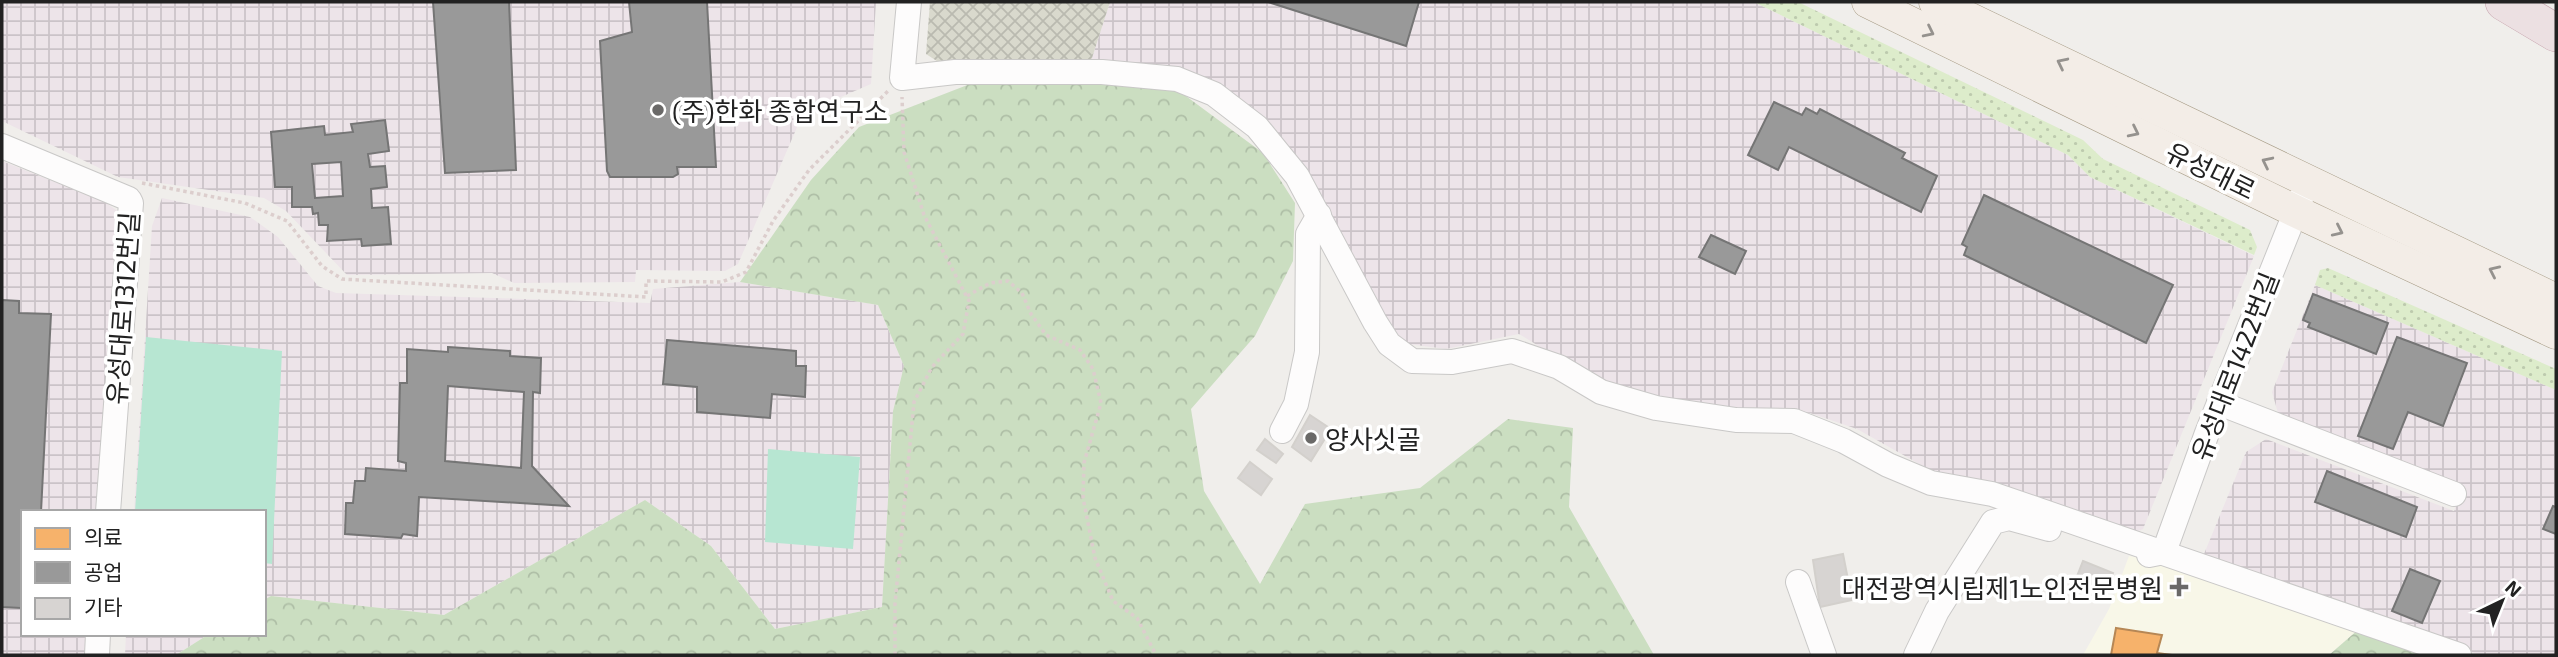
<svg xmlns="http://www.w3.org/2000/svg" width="2558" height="657" font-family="'Exo 2','Noto Sans KR',sans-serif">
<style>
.industrial{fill:url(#industrial-grid)}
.education{fill:#f8f7e8}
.construction{fill:url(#construction-cross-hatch)}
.grass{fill:url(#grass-dots)}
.forest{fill:url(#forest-crowns)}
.pitch{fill:#b7e6d2}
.health{fill:#f6b26b;stroke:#b68755;stroke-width:2}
.industry{fill:#999;stroke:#757575;stroke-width:2;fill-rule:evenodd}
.building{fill:#d7d4d2;stroke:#d3d0cc;stroke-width:2}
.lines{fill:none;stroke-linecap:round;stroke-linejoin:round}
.minor-casing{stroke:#c9c8c7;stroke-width:26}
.major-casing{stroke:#a79c86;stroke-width:33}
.highway-casing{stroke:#c5a2ac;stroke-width:38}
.path{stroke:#dccecd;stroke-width:3.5;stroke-dasharray:3.5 3.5;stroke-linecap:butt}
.minor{stroke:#fdfcfc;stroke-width:24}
.major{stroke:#f3ede7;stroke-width:32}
.highway{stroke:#ece0e2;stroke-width:37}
.oneway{stroke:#95928e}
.poi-dot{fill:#6a6968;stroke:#fff;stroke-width:2.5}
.labels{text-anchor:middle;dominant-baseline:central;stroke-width:7;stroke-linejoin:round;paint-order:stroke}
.poi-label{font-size:26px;fill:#222;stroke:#fff;text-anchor:start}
.street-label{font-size:26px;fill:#222;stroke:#fff}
</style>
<defs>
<pattern id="industrial-grid" width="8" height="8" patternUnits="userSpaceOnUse" patternTransform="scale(1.75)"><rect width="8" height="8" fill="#ede4e9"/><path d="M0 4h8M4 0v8" fill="none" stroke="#cbc3c8"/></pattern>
<pattern id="construction-cross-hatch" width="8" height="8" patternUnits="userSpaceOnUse" patternTransform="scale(1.75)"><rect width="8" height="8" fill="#d9d9cd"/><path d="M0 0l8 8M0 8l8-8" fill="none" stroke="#babab0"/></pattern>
<pattern id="grass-dots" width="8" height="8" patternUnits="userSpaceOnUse" patternTransform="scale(1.75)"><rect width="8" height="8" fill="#ddeccb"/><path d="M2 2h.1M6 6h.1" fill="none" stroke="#bdcaae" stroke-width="1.8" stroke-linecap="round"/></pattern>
<pattern id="forest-crowns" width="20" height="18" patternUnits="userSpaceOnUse" patternTransform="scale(1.75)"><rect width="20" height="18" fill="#cbdec1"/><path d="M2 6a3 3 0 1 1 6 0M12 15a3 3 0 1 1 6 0" fill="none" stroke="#aebea6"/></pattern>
</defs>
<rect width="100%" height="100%" fill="#f0eeeb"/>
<g class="industrial">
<polygon points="2,2 876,2 871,84 827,103 798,125 738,264 725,271 636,270 635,282 514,283 492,273 347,275 286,211 264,198 118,177 2,121"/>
<polygon points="1110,2 1754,2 2068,155 2090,177 2254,256 2143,529 2135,533 1985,482 1930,470 1857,429 1810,413 1701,408 1595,381 1519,334 1446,349 1401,343 1231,94 1091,61"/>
<polygon points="2,161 105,202 123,215 104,512 23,512 23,634 95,634 94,655 2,655"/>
<polygon points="162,198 250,217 278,237 318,286 336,293 650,303 653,289 740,282 878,305 904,366 893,411 882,607 775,629 711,546 645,500 444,615 271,596 264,600 264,512 134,512 152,226"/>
<polygon points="2315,285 2556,390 2556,655 2480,655 2204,554 2246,452 2266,439 2454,511 2459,498 2278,413 2272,392"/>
<polygon points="126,634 209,634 176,655 125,655"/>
</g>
<polygon class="education" points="2129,556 2181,565 2359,629 2329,655 2083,655 2109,609"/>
<polygon class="construction" points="930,2 1110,2 1091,61 943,65 926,54"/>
<g class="grass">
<polygon points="1754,2 1798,2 2083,140 2103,159 2250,230 2257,247 2254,255 2090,177 2068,155"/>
<polygon points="2328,268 2556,369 2556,390 2315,285 2320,270"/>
</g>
<g class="forest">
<polygon points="1067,80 1175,88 1263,153 1295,203 1293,261 1255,336 1191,409 1204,491 1260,584 1305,504 1420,488 1508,419 1573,428 1569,507 1654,655 176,655 209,634 264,634 264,600 271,596 444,615 645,500 711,546 775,629 882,607 893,411 904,366 878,305 740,282 811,180 859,127 970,84"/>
<polygon points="2359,629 2432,655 2329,655"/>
</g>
<g class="pitch">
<polygon points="146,337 282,351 272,564 264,563 264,512 135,512"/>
<polygon points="768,449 860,457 853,549 765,542"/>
</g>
<polygon class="health" points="2116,628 2162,635 2157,653 2172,655 2111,655"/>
<g class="industry">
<polygon points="433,2 509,2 516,170 445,173"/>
<polygon points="629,2 707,2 716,167 677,167 678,174 673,177 610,177 607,171 600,41 632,32"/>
<polygon points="1268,2 1419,2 1406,46"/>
<polygon points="1774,102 1802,115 1806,108 1817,114 1820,109 1905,153 1902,158 1937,176 1921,212 1789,147 1778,170 1748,155"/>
<path d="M385 120 389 151 368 154 370 167 385 166 387 187 371 189 372 208 388 207 391 244 362 246 361 239 327 241 328 225H319L318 213 313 214 312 207H292V187H275L271 132 324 126 325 135 353 132 351 124ZM341 162 343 196 315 198 312 164Z"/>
<polygon points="1984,195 2173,285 2146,343 1964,255 1967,247 1962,244"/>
<polygon points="1711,235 1746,251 1735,274 1699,257"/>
<polygon points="2313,294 2388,323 2376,354 2308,327 2310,323 2303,320"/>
<polygon points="2,300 19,301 19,313 51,314 41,512 23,512 21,608 2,607"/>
<polygon points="2397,337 2467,363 2443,426 2408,412 2393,449 2358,436"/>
<polygon points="667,340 796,351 796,366 806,366 805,397 772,394 770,418 697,412 697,387 663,384"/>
<path d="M448 347 510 351V356L541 358 540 393 533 392 532 466 569 506 419 497 417 536 403 534 401 538 345 534 346 503H353L355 481H365L366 468 406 471V463L398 461 400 383H407V349L448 352ZM448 386 524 392 521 468 445 461Z"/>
<polygon points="2327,471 2417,507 2406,537 2315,502"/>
<polygon points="2553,506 2556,507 2556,534 2543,529"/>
<polygon points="2410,569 2440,581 2422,623 2392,611"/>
</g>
<g class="building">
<polygon points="1310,415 1331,429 1311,461 1292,447"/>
<polygon points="1265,439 1283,454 1276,463 1257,450"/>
<polygon points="1250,462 1272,479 1261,495 1238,478"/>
<polygon points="1843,554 1852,600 1820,607 1813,560"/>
<polygon points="2083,561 2113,573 2104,596 2074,584"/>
</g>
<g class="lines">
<g class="minor-casing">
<g id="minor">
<polyline points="909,2 902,78 955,72 1102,72 1177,79 1214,94 1257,127 1297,176 1375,322 1389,344 1412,361 1452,362 1512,351 1559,367 1601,392 1656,408 1736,420 1794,421 1844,441 1888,465 1931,483 1992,494 2459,655"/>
<polyline points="2,146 129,199 131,203 108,512"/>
<polyline points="2219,403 2454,494"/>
<polyline points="1282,431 1296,404 1307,352 1308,234 1319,215"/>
<polyline points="2149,555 2164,552 2207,433 2302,196"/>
<polyline points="1798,582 1824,655"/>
<polyline points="97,655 98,634"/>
<polyline points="1916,655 1937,611 1993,522 2009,518 2049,529"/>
</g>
</g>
<g class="major-casing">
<g id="major">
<polyline points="1868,2 2295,211 2556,333"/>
<polyline points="1935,2 2556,300"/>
</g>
</g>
<g class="highway-casing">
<polyline id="highway" points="2504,2 2556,33"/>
</g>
<g class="path">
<polyline points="142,183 245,203 287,221 322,266 342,279 646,297 646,281 722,282 746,272 773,221 809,170 888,91"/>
<polyline points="967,296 990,283 1008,281 1022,293 1031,314 1046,335 1080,350 1093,369 1101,403 1084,463 1083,498 1095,558 1113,601 1137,618 1156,655"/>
<polyline points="895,655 895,604 914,402 932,367 963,334 969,301 924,215 904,152 902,97"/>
</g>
<use href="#minor" class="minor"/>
<use href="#major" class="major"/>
<use href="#highway" class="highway"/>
</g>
<defs><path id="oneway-chevron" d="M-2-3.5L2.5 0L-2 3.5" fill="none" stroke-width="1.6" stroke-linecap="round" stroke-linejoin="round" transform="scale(1.75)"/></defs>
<g class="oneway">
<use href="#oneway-chevron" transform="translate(1929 32) rotate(26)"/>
<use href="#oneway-chevron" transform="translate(2062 63) rotate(-154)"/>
<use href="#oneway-chevron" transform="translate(2134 132) rotate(26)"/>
<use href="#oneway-chevron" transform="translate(2267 162) rotate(-154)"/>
<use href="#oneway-chevron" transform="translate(2338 231) rotate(25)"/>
<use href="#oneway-chevron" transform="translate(2494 271) rotate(-155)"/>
</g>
<g class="poi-dot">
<circle cx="658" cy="110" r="7"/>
<circle cx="1311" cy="438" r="7"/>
<path d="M2175.5 576.5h7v7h7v7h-7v7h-7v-7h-7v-7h7z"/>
</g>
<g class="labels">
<g class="poi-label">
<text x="672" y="110">(주)한화 종합연구소</text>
<text x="1325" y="438">양사싯골</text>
<text x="2163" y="587" text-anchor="end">대전광역시립제1노인전문병원</text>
</g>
<g class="street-label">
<text transform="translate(2211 170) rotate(26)">유성대로</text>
<text transform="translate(122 308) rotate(-86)">유성대로1312번길</text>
<text transform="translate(2234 366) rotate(-69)">유성대로1422번길</text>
</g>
</g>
<rect width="2558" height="657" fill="none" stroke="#222222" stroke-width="7"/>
<rect x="21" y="510" width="245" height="126" fill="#ffffff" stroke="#a7a7a7" stroke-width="2"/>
<rect x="35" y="528" width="35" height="21" fill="#f6b26b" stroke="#a7a7a7" stroke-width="2"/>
<text x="84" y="545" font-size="21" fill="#222222">의료</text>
<rect x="35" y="562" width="35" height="21" fill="#999999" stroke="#a7a7a7" stroke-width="2"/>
<text x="84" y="580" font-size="21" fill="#222222">공업</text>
<rect x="35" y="598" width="35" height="21" fill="#d7d4d2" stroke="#a7a7a7" stroke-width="2"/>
<text x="84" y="615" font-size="21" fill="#222222">기타</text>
<g transform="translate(2502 601) rotate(43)" stroke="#ffffff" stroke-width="5" paint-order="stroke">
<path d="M0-5L12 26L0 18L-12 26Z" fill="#222222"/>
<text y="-10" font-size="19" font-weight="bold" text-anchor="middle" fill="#222222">N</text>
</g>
</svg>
